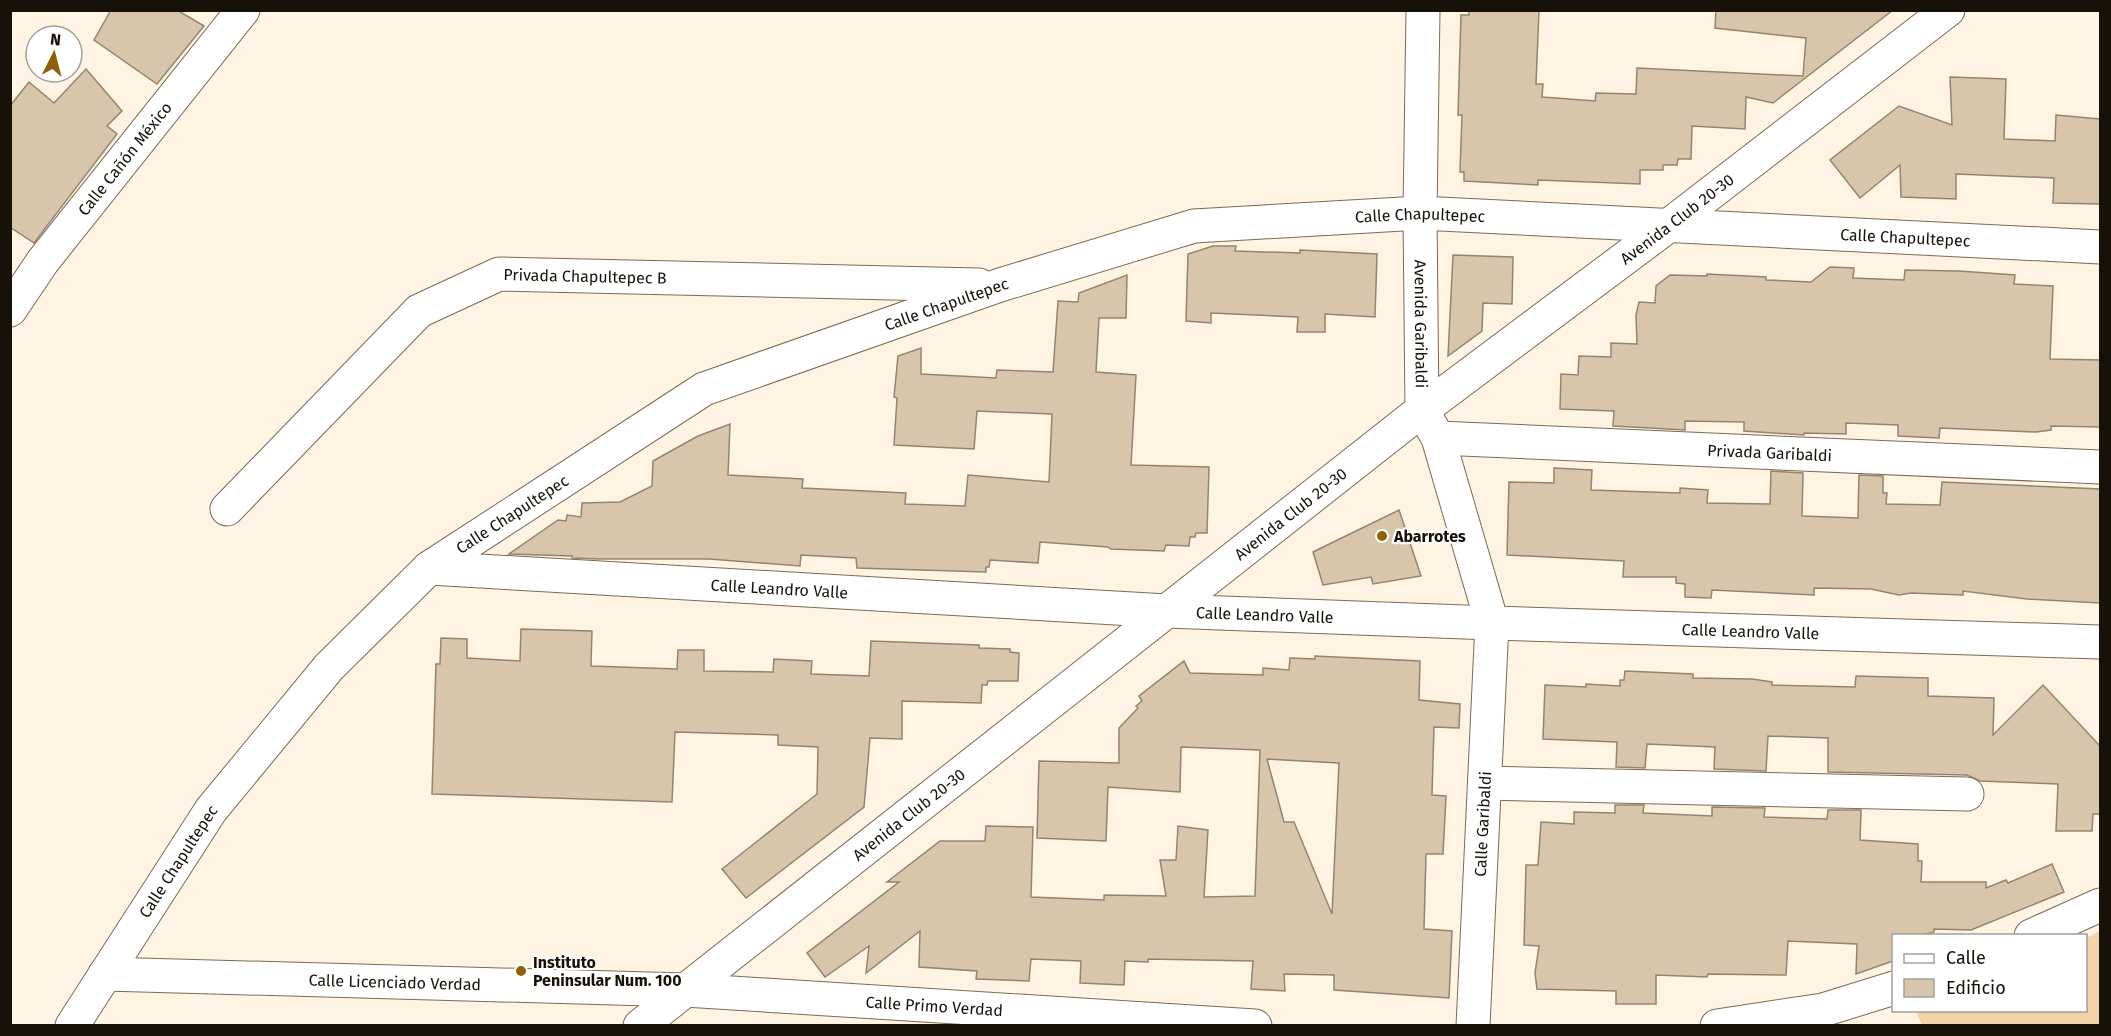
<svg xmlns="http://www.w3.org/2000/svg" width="2111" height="1036" font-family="'Fira Sans',sans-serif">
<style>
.green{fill:#f2d3a7}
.building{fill:#d8c6ac;stroke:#95846c;stroke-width:1.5;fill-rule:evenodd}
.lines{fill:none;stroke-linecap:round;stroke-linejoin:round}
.minor-casing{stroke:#7c6b54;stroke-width:35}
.tertiary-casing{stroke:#7c6b54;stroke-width:35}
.secondary-casing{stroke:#7c6b54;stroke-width:35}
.minor{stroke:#fff;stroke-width:33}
.tertiary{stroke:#fff;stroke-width:33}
.secondary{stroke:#fff;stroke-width:33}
.poi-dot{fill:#8e6007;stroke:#fff;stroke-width:2}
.labels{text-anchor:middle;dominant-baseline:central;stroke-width:4.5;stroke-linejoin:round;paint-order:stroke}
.street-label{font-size:16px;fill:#171108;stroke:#fff}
.poi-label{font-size:16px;font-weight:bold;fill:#171108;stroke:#fff;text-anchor:start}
</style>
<rect width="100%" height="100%" fill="#fff3e4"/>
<polygon class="green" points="2100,931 2100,1025 1922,1025 1916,1012 1920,1011 2086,1010 2086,938"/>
<g class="building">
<polygon points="111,10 177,10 204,26 157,84 94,40"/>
<polygon points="1469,10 1539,10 1536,84 1543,84 1542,97 1595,101 1596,93 1636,94 1637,68 1803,76 1806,38 1715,28 1716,10 1893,10 1773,103 1746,97 1745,129 1692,126 1691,159 1678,159 1677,165 1663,165 1663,170 1640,170 1640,184 1538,180 1538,185 1464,181 1464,172 1460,172 1462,115 1458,115 1461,15 1469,15"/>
<polygon points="86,69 122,111 107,126 117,134 34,243 10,227 10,106 29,82 54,103"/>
<polygon points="1950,77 2006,79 2004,139 2055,141 2056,115 2100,119 2100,204 2053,203 2054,178 1956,174 1956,199 1901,197 1900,165 1860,198 1830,160 1899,106 1952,125"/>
<polygon points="1213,246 1236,246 1235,251 1300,253 1300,250 1377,254 1375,317 1325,314 1325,332 1297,332 1298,317 1211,313 1211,323 1186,321 1188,254"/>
<polygon points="1453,255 1513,257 1512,304 1483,303 1482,331 1448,356"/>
<polygon points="1830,267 1854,268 1853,278 1904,280 1905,270 1959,271 2015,275 2014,284 2053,286 2050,359 2100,360 2100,427 2051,426 2051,430 2036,432 1940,428 1939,438 1898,436 1898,425 1846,423 1846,434 1804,433 1804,435 1744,431 1744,422 1685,421 1685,430 1613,426 1614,411 1560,409 1561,374 1578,375 1579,356 1611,357 1611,343 1637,344 1636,315 1639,302 1655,303 1656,286 1670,275 1707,276 1707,274 1766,277 1766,280 1811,282"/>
<polygon points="1127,275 1126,318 1099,318 1096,372 1136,375 1131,465 1209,467 1207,533 1196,533 1195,537 1190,537 1189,546 1166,545 1164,551 1111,549 1108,547 1040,542 1038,563 990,560 989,567 986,567 986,572 857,568 856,558 801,555 800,566 709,559 599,559 572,558 572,556 509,554 558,520 566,521 567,515 581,517 582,503 620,502 652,486 653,461 698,436 730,424 728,475 803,479 802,488 906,493 905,504 965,506 968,475 1049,482 1052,414 977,411 974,449 894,445 897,398 894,397 898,356 921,348 921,374 996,378 997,370 1053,372 1058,301 1078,302 1079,293"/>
<polygon points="1554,468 1592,470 1591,490 1680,493 1680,488 1708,490 1707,503 1770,504 1771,471 1803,473 1802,516 1858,518 1859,475 1883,476 1883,493 1887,493 1886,504 1940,505 1942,482 2100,489 2100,603 2027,599 1963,591 1963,595 1911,593 1899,595 1871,589 1814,588 1814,595 1712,590 1711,598 1685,597 1685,584 1676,583 1676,577 1623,577 1624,561 1507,555 1509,482 1554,483"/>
<polygon points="1399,510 1421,576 1373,584 1371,577 1323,585 1313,552"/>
<polygon points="521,629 592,631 591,666 677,669 678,650 704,650 704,671 773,672 774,659 812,661 811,674 869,676 871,641 979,645 979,648 1010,649 1010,652 1019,653 1018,681 988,681 987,685 982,685 981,703 902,701 902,739 870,738 864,807 746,898 722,869 817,794 818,747 778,745 778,735 675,732 672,802 432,794 436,664 440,664 441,638 467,639 467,658 520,661"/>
<path d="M1315 656 1420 661 1419 700 1460 704 1459 728 1434 727 1432 795 1446 796 1443 854H1426L1424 929 1452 931 1449 998 1334 990V975L1284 974 1285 991 1251 989 1253 961 1148 959V962L1125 961 1124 985 1080 983 1081 961 1031 959 1029 981 976 979 977 971 919 967 920 931 866 973 869 946 825 977 807 953 899 882H887L940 841H985L986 826 1033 827 1031 897 1104 900V895L1166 896 1160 860H1176L1178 826 1208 830 1204 897 1255 896 1260 750 1181 747 1180 792 1108 787 1106 841 1037 838 1039 761 1119 763V728L1138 708 1136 706 1142 701 1139 696 1184 661 1190 673 1263 675V668L1289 670 1290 658 1315 659ZM1267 759 1339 763 1332 914 1294 822H1284Z"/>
<polygon points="1625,671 1693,674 1693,678 1752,679 1772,682 1772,685 1855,687 1856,676 1928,678 1928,696 1994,698 1993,735 2043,685 2100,746 2100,814 2093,814 2092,831 2056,831 2058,784 1980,781 1967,775 1828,772 1828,738 1768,736 1766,771 1714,769 1715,747 1647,744 1645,768 1616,767 1617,742 1543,739 1545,685 1586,687 1586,684 1620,686 1620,680 1624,680"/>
<polygon points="1615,805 1644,805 1643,813 1712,816 1712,807 1765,808 1764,817 1827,819 1828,810 1861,810 1860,840 1918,844 1918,861 1922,861 1921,882 1986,882 1986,888 2006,880 2008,883 2052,864 2064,892 1971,930 1934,929 1934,932 1919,936 1893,936 1893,961 1856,974 1857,944 1788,941 1786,975 1708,974 1707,977 1656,975 1656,1004 1616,1004 1616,991 1537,989 1535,973 1539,946 1524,945 1526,865 1538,865 1541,822 1574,824 1574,812 1615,813"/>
</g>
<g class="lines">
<g class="minor-casing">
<g id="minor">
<path id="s1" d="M10 310 43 261 243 10"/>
<path id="s2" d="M1438 438 2100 467"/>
<path id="s3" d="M227 509 419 311 499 274 979 285"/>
<path id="s4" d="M429 568 1167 611 1492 623 2100 642"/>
<polyline points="1485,783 1967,794"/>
<polyline points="2031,936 2100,905"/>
<path id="s5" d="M105 974 685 990 1255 1026"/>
<path id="s6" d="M72 1026 211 810 329 667 429 568 704 389 1000 285 1194 226 1420 213 2100 247"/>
<polyline points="1717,1026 1823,1010 1894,988"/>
</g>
</g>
<g class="tertiary-casing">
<g id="tertiary">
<path id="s7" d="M1423 10 1420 213 1422 410 1438 438 1492 623 1473 1026"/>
</g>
</g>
<g class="secondary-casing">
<g id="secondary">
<path id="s8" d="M640 1026 1422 410 1668 226 1948 10"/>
</g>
</g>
<use href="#minor" class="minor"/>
<use href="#tertiary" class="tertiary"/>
<use href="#secondary" class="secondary"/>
</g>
<g class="poi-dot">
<circle cx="1382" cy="536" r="6"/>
<circle cx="521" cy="971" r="6"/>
</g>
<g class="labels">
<g class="street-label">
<text stroke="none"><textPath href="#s1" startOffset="190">Calle Cañón México</textPath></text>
<text stroke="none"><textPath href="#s6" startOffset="1654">Calle Chapultepec</textPath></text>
<text stroke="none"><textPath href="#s8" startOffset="1314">Avenida Club 20-30</textPath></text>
<text stroke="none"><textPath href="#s6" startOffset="2140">Calle Chapultepec</textPath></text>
<text stroke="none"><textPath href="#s3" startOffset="450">Privada Chapultepec B</textPath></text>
<text stroke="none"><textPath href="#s6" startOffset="1168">Calle Chapultepec</textPath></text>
<text stroke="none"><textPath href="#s7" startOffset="314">Avenida Garibaldi</textPath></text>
<text stroke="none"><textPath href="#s2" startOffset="332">Privada Garibaldi</textPath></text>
<text stroke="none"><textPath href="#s6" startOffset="682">Calle Chapultepec</textPath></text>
<text stroke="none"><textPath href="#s8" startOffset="828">Avenida Club 20-30</textPath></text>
<text stroke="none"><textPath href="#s4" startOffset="351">Calle Leandro Valle</textPath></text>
<text stroke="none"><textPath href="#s4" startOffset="837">Calle Leandro Valle</textPath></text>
<text stroke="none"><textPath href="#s4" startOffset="1323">Calle Leandro Valle</textPath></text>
<text stroke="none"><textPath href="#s8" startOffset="342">Avenida Club 20-30</textPath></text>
<text transform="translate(1483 824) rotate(-87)">Calle Garibaldi</text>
<text stroke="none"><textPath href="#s6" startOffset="196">Calle Chapultepec</textPath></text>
<text stroke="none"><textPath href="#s5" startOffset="290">Calle Licenciado Verdad</textPath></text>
<text stroke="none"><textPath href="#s5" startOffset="830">Calle Primo Verdad</textPath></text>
</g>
<g class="poi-label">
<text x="1394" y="536">Abarrotes</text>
<text x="533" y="962">Instituto<tspan x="533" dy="18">Peninsular Num. 100</tspan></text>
</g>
</g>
<rect width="2111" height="1036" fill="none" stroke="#171108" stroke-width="24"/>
<rect x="1892" y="934" width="195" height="78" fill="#ffffff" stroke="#a2a09c" stroke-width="1.5"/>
<rect x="1904" y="954" width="30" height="9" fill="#ffffff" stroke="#a2a09c" stroke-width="1.5"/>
<text x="1946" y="964" font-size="18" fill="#171108">Calle</text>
<rect x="1904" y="979" width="30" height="18" fill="#d8c6ac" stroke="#a2a09c" stroke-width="1.5"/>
<text x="1946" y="994" font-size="18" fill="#171108">Edificio</text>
<g transform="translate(54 54) rotate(6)"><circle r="28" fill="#ffffff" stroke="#a2a09c" stroke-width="1.5"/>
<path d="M0-4.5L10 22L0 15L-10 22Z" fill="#8e6007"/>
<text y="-9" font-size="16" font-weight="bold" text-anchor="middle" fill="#171108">N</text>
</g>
</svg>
